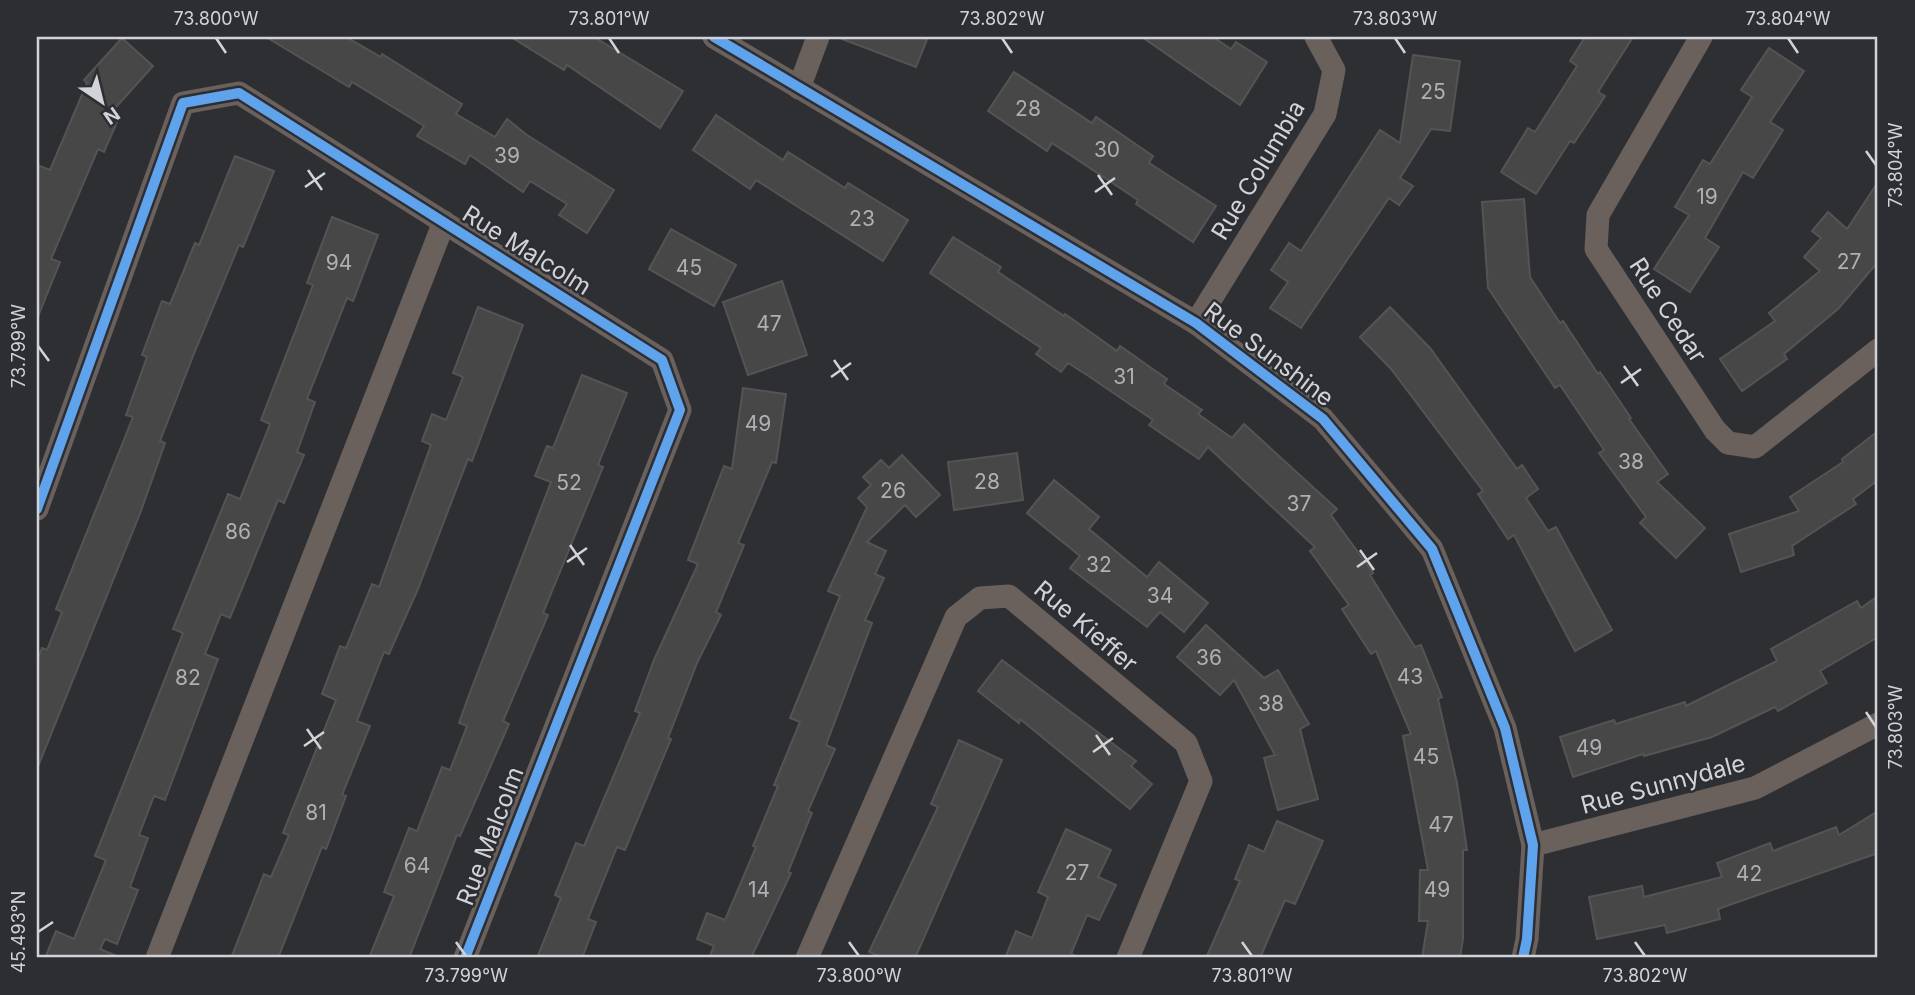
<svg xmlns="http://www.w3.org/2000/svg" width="1915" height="995" font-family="Inter,sans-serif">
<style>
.building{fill:#474748;stroke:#545454;stroke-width:2}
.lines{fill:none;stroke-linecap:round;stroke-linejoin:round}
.street{stroke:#6a605c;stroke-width:23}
.cycleway-casing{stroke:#2d2e34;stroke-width:15}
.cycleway{stroke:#60a3ed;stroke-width:10}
.ticks{fill:none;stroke:#d2d3d7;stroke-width:2.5}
.labels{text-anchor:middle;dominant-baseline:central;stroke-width:5;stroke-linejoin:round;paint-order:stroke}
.number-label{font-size:21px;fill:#afb0b3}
.street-label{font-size:24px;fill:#d2d3d7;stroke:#2d2e34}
.neatline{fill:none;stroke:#d2d3d7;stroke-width:2.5}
.ticks-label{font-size:18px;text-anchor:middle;fill:#d2d3d7}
</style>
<rect width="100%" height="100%" fill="#2e2f33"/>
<g class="building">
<polygon points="266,37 346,37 381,57 382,54 462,104 456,114 495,137 507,119 527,135 614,190 587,233 559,215 567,204 530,181 523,192 470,155 465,164 417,136 424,126 352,82 349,87"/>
<polygon points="511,37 594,37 683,91 660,128 567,65 564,70"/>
<polygon points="842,37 928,37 916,67 842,39"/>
<polygon points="1142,37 1213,37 1231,49 1236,42 1267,62 1240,105"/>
<polygon points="1585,37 1633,37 1598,92 1605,96 1574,143 1570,141 1536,194 1501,172 1528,128 1535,132 1577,66 1570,61"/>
<polygon points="122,38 153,66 108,116 118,120 104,152 98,149 51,259 60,262 37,319 37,165 50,170 87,83 84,80"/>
<polygon points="1769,48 1804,71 1770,122 1783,130 1753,178 1743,172 1705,238 1719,247 1690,292 1654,269 1689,215 1675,207 1703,160 1710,164 1752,97 1741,90"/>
<polygon points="1413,55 1460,61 1450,131 1431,129 1400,178 1413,186 1399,205 1389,198 1301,328 1270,308 1288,282 1271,270 1289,243 1301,251 1380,130 1400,143"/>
<polygon points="1014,72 1092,123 1096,117 1153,156 1149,163 1216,206 1193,242 1136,204 1138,200 1052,143 1047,151 988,111"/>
<polygon points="716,115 783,160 788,152 845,188 848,183 908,220 883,261 756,180 750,189 693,150"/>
<polygon points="235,156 274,171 243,247 239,245 195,351 160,441 165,443 141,511 37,769 37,661 42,648 47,650 62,612 56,609 133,417 126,415 147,357 142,355 162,301 170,304 195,243 199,245"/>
<polygon points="1878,182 1878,262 1838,309 1784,354 1787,359 1742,391 1720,359 1775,321 1769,313 1820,271 1804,257 1821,238 1812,231 1828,212 1847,229"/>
<polygon points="1524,199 1530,277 1560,323 1563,321 1598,374 1600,372 1631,418 1629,419 1668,474 1657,482 1705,528 1676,558 1640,523 1646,517 1599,453 1604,450 1560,385 1555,388 1488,288 1482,202"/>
<polygon points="332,217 378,235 353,301 347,298 307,399 315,402 297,452 304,455 284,503 278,500 230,618 221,614 205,654 218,659 165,800 154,796 139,835 148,838 130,887 138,890 117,944 105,939 100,949 121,958 45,958 56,931 74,939 106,860 95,856 183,633 173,629 228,494 240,499 270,424 261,420 313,285 307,283"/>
<polygon points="671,229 736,265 714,306 649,269"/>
<polygon points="953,237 1001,267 998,272 1064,316 1065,314 1117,351 1120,346 1167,379 1164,384 1202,410 1198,414 1232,438 1244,424 1337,509 1331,515 1373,573 1370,575 1415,647 1421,645 1442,697 1438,699 1457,783 1467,850 1463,850 1463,939 1460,958 1422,958 1428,921 1419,921 1420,870 1428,870 1403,736 1411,734 1376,651 1371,654 1342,609 1349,605 1310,551 1315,547 1208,447 1199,459 1149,425 1153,420 1087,375 1068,363 1061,372 1036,354 1041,348 930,273"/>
<polygon points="782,281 807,355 748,375 723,302"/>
<polygon points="478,307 523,325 472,461 468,459 418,589 389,654 384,652 357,721 370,726 342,795 346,796 326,849 322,847 278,958 231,958 264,874 271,877 289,835 283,833 336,700 322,694 340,646 346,648 372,584 379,587 431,445 422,441 432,414 446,420 463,377 453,373"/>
<polygon points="1390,307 1430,348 1517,469 1522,465 1538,489 1526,498 1548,531 1556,527 1612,630 1575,651 1514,535 1508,539 1478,494 1483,491 1391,369 1360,337"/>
<polygon points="582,375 627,393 598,465 603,467 543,613 548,615 503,721 509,724 460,836 457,835 409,958 369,958 394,896 384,892 409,828 417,831 442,767 450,770 467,726 459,723 469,695 551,482 535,476 547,446 553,448"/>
<polygon points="743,388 786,394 776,463 772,462 738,543 744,545 716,612 721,615 697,663 668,738 671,739 625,850 617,847 588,919 596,922 582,958 537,958 561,898 555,895 576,843 584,846 640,713 635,711 654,660 698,564 688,560 724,466 732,469"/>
<polygon points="1878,431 1878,480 1853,499 1856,504 1792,546 1794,555 1741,572 1729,534 1799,511 1790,497 1843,462 1842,459"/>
<polygon points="1017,453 1023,500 954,510 948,462"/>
<polygon points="902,455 940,495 916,517 905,505 867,542 886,551 875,574 884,578 865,620 872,623 826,745 835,749 808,811 812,813 788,872 791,873 751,958 709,958 714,946 697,939 707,913 725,920 756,847 753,846 778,786 774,785 800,722 790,718 840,596 828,591 867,507 858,498 871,485 863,477 881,460 889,468"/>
<polygon points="1054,480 1099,517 1089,529 1147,577 1159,562 1208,603 1184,632 1160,612 1147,627 1070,568 1080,556 1027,513"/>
<polygon points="1878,596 1878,637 1820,671 1827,683 1778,711 1775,707 1712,737 1644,756 1643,754 1573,777 1560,737 1614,720 1616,724 1685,702 1686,706 1777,661 1771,649 1857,601 1861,608"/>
<polygon points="1206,625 1264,678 1278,670 1309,724 1300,729 1318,799 1278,810 1264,758 1275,755 1234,680 1220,695 1177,657"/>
<polygon points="1002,660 1136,761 1131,766 1152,784 1130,809 1020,719 1019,723 978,691"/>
<polygon points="959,740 1002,760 915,958 884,958 869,952 938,807 931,804"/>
<polygon points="1878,811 1878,853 1718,909 1720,919 1667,933 1665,925 1597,939 1589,897 1642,886 1644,897 1722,877 1717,863 1770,843 1773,851 1836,827 1839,835"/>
<polygon points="1277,821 1323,841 1295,904 1285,900 1260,958 1206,958 1240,881 1235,879 1249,845 1264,852"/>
<polygon points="1066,829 1111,850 1098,877 1116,885 1099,920 1087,915 1071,954 1080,958 1005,958 1016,931 1032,938 1048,897 1038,892"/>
</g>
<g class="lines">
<g class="street">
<polyline points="714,37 1196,323 1323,419 1432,549 1505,728 1533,845 1527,939 1523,958"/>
<polyline points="1701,37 1598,215 1596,249 1715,430 1728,443 1755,447 1878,350"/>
<polyline points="799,88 818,37"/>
<polyline points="1196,323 1325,114 1334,70 1316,37"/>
<polyline points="37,509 183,103 239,93 662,360 680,410 465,958"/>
<polyline points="1533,845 1755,788 1878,724"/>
<polyline points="157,958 444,222"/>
<polyline points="807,958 956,617 980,598 1009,596 1186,743 1201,781 1128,958"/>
</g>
<g class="cycleway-casing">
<g id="cycleway">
<polyline points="714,37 1196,323 1323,419 1432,549 1505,728 1533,845 1527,939 1523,958"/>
<polyline points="37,509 183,103 239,93 662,360 680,410 465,958"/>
</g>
</g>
<use href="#cycleway" class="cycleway"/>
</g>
<path class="ticks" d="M216 38 226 53M609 38 619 53M1002 38 1012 53M1395 38 1405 53M1788 38 1798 53M1866 151 1876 165M308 170 322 190M1098 175 1112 195M305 187 325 173M1095 192 1115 178M38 346 49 361M834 360 848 380M1624 366 1638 386M831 377 851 363M1621 383 1641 369M570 545 584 565M1360 550 1374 570M567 562 587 548M1357 567 1377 553M1866 712 1876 727M307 729 321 749M1096 735 1110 755M304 746 324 732M1093 752 1113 738M38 932 53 922M456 942 466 956M849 942 859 956M1242 942 1252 956M1635 942 1645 956"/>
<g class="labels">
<g class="number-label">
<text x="1433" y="91">25</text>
<text x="1028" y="108">28</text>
<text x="1107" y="149">30</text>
<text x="507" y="155">39</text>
<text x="1707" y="196">19</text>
<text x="862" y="218">23</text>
<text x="1849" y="261">27</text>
<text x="339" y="262">94</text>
<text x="689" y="267">45</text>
<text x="769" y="323">47</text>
<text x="1124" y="376">31</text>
<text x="758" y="423">49</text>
<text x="1631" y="461">38</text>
<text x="987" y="481">28</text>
<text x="569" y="482">52</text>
<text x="893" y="490">26</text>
<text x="1299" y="503">37</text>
<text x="238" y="531">86</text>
<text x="1099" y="564">32</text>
<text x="1160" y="595">34</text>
<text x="1209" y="657">36</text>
<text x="1410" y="676">43</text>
<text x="188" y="677">82</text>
<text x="1271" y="703">38</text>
<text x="1589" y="747">49</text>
<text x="1426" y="756">45</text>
<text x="316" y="812">81</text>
<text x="1441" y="824">47</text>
<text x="417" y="865">64</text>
<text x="1077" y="872">27</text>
<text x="1749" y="873">42</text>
<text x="759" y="889">14</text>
<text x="1437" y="889">49</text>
</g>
<g class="street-label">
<text transform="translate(1258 170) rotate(-59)">Rue Columbia</text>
<text transform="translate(527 250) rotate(32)">Rue Malcolm</text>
<text transform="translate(1668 310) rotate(57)">Rue Cedar</text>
<text transform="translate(1269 354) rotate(37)">Rue Sunshine</text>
<text transform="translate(1086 626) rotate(40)">Rue Kieffer</text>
<text transform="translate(1663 784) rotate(-15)">Rue Sunnydale</text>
<text transform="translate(490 836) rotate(-69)">Rue Malcolm</text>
</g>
</g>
<rect width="1915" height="995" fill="none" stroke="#2d2e34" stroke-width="77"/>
<g transform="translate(102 102) rotate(145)" stroke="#2d2e34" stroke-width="5" paint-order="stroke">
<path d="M0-5L12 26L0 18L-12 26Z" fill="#d2d3d7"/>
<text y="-10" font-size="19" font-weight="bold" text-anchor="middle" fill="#d2d3d7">N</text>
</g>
<rect x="38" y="38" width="1838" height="918" class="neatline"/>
<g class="ticks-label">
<text x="216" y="25">73.800°W</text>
<text x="609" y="25">73.801°W</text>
<text x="1002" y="25">73.802°W</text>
<text x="1395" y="25">73.803°W</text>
<text x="1788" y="25">73.804°W</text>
<text transform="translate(1896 165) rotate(-90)" y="6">73.804°W</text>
<text transform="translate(19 346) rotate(-90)" y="6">73.799°W</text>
<text transform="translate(1896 727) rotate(-90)" y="6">73.803°W</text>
<text transform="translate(19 932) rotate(-90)" y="6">45.493°N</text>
<text x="466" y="982">73.799°W</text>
<text x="859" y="982">73.800°W</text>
<text x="1252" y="982">73.801°W</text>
<text x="1645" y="982">73.802°W</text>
</g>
</svg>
